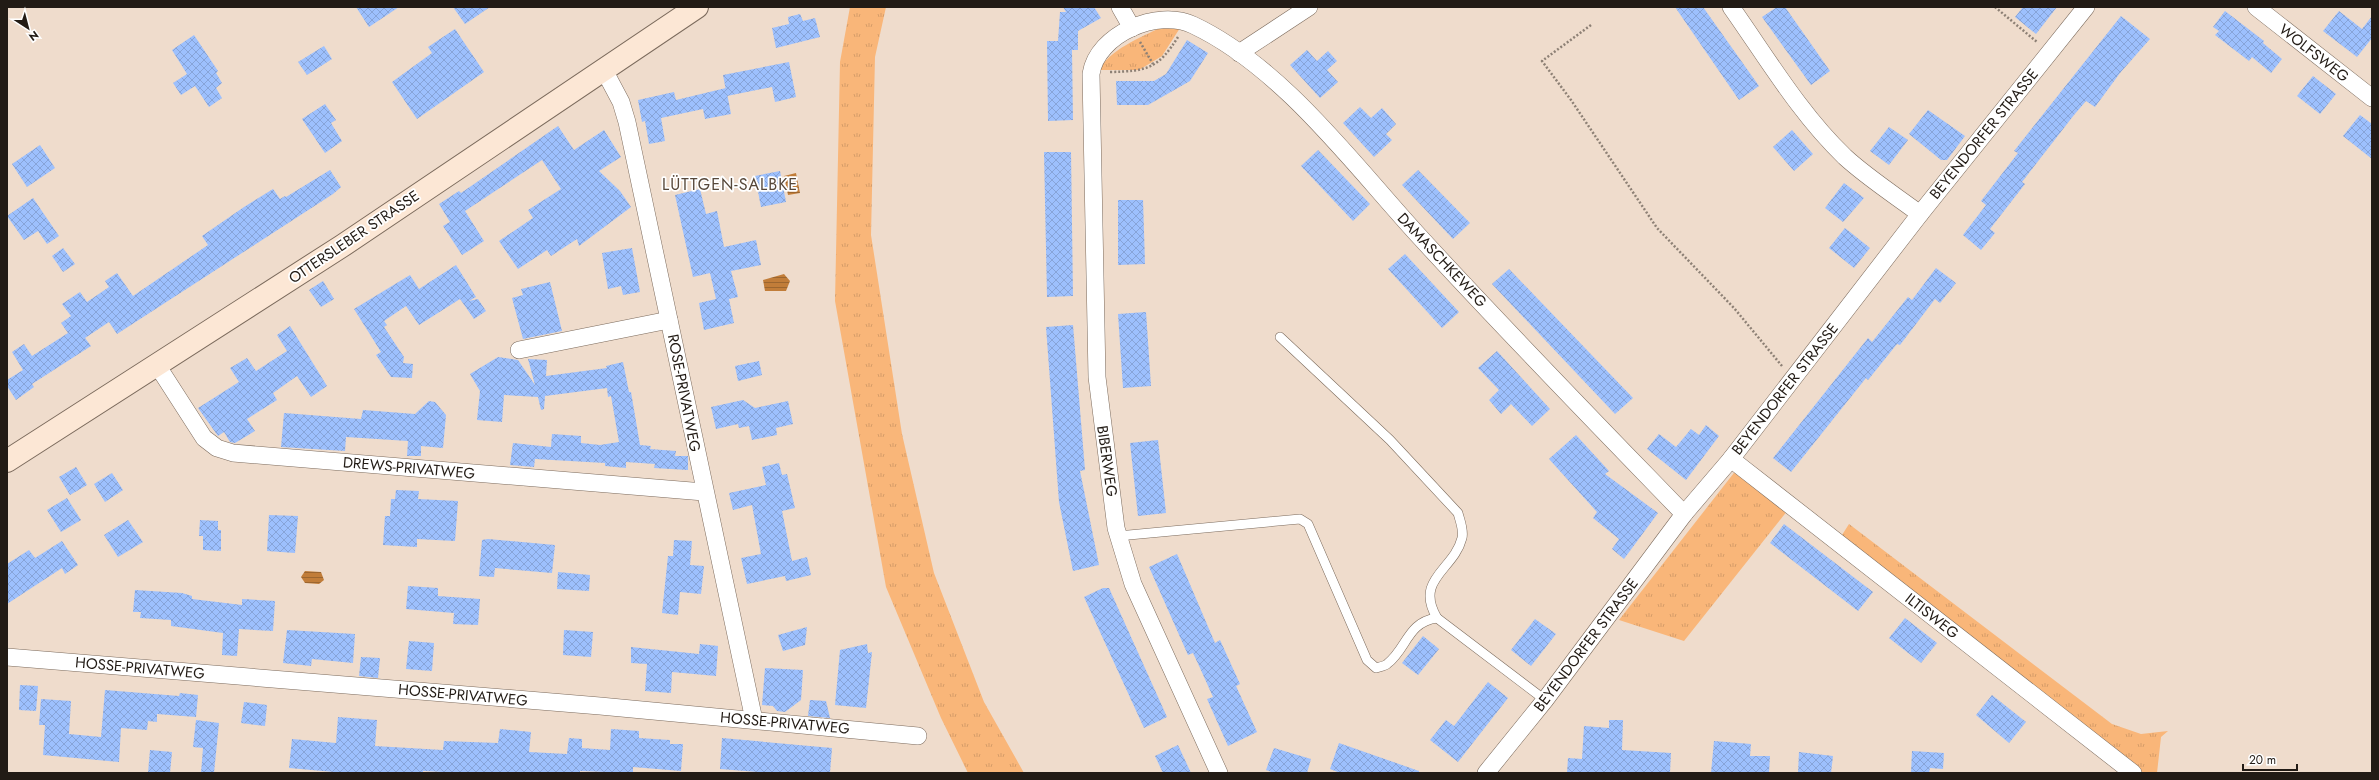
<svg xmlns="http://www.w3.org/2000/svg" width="2379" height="780" font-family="Jost,sans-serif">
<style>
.grass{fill:url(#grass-tufts)}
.water{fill:url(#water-rules)}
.building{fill:url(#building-cross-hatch)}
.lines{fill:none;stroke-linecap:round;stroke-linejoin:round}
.lane-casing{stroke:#7c6b5d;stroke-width:10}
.street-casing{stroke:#7c6b5d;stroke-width:18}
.secondary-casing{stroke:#7c6b5d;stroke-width:24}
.path{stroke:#8d8075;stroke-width:2.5;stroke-dasharray:2 2;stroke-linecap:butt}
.lane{stroke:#fff;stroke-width:9}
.street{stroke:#fff;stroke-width:17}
.secondary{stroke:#fce7d5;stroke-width:22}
.labels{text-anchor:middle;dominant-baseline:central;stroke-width:3.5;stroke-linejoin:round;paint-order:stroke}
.street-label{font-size:15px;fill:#221b15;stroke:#fff}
.neighbourhood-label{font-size:16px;letter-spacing:1px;fill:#564739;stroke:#fff}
</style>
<defs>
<pattern id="grass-tufts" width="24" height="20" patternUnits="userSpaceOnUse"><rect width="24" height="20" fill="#f9b679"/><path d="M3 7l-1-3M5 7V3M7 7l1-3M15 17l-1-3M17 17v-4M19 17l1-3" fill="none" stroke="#d59c68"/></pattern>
<pattern id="water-rules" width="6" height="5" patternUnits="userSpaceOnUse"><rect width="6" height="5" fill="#c17d39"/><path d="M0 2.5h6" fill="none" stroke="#9c662f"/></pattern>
<pattern id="building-cross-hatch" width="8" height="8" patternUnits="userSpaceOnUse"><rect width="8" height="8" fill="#9dc0fd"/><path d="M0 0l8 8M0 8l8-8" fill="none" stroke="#87a4d8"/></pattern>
</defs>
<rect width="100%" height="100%" fill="#efdccc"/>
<g class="grass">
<polygon points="850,7 886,7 875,57 871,235 902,434 934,573 984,702 1024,773 968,773 941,718 886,587 835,301 840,62"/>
<path d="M1160 28H1180L1162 56 1139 70H1100C1107 51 1143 36 1160 28Z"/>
<polygon points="1737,469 1788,510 1684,641 1619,620"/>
<polygon points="1849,524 2112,724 2141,734 2168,731 2161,737 2157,773 2141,773 1842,535"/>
</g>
<g class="water">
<polygon points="796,173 800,193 788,195 784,176"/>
<polygon points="784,274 790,281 786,291 765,291 763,280"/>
<polygon points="305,571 321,572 324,580 319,584 305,583 301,577"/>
</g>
<g class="building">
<polygon points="356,7 399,7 369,27"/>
<polygon points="453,7 490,7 465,24"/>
<polygon points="1063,7 1094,7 1101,18 1078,31 1078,50 1072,50 1073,120 1048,121 1047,41 1058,41 1060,12 1066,12"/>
<polygon points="1675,7 1703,7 1759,86 1739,100"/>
<polygon points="1777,7 1785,7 1830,71 1811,85 1762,17"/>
<polygon points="2023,7 2057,7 2036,34 2015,17"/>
<polygon points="2225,11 2264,41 2263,43 2282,59 2271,73 2252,57 2249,61 2215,35 2219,31 2213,27"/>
<polygon points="2339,11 2362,29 2372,16 2372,38 2357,57 2323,31"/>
<polygon points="800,14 803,21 815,18 820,37 776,48 772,28 789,24 788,17"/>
<polygon points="2121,16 2150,39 2120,73 2095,107 2086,101 2074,115 2022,182 2025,184 1990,229 1995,233 1981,250 1963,235 1986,205 1981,201 2018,153 2014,151"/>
<polygon points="455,29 484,72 417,119 392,82 432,53 428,47"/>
<polygon points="194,35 218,71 216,73 222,83 216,88 222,98 209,107 195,86 181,95 173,83 187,74 172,50"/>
<polygon points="1187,40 1208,53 1190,81 1148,105 1117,105 1116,81 1154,81 1166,74"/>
<polygon points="324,46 332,59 307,75 298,62"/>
<polygon points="1307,50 1317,61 1328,51 1337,61 1327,70 1338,82 1320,98 1290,65"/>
<polygon points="789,62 796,97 775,102 772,87 727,96 723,75"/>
<polygon points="2313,76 2336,94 2320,114 2297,96"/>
<polygon points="726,88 731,114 705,119 703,109 661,118 665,141 649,144 645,121 642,122 638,100 674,92 676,100"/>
<polygon points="325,104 336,120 331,123 342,141 325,153 302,119"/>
<polygon points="1360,107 1371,118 1382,108 1396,124 1386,134 1392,140 1374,157 1343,123"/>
<polygon points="1928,110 1965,136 1947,160 1941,160 1909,134"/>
<polygon points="2360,115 2372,124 2372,159 2343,136"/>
<polygon points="558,126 574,150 604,130 621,157 599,171 620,191 631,207 579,246 577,239 551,256 547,250 518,269 499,241 533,218 528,210 561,189 542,160 465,211 484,241 462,255 443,226 450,222 439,204 459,191 461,193"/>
<polygon points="1889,127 1908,140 1889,165 1870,151"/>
<polygon points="1792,130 1813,154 1794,171 1773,147"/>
<polygon points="40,145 55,168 27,187 12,164"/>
<polygon points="1318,150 1370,204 1353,221 1301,166"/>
<polygon points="1044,152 1071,152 1073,296 1047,297"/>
<polygon points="330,170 341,187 333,194 117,334 109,322 85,338 91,346 32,384 34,387 16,400 7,386 7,380 23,370 12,352 24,344 32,356 68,333 61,323 71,316 62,304 80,292 87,302 109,287 105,281 117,273 133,296 208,245 202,236 244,207 273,189 280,199 285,196 286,197"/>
<polygon points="1418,170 1470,223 1453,239 1402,185"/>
<polygon points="780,171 786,202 761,207 755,176"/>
<polygon points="1844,183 1864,198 1843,222 1825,208"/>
<polygon points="700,189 706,214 717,211 724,247 756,240 761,265 731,271 738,297 729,299 734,323 704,330 699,303 716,299 710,273 693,277 675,195"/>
<polygon points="33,198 59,236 47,244 38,231 24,240 7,216"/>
<polygon points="1118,200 1143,200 1145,264 1118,265"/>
<polygon points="1845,228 1870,248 1854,268 1829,248"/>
<polygon points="63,248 75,264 63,272 52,256"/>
<polygon points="632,248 640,292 623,295 621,286 608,289 602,253"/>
<polygon points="1405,254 1459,312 1442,328 1388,269"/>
<polygon points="456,265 476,297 469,301 478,299 486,311 474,319 460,299 419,325 406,306 384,321 387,325 384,327 404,357 403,363 413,364 412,378 391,377 376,355 381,352 354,309 410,275 419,289"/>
<polygon points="1936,268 1956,283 1940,303 1935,299 1900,345 1897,344 1868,380 1866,378 1791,472 1773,458 1868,338 1872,342 1908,297 1912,300"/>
<polygon points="1509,269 1633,398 1615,414 1492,284"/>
<polygon points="323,281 334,299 321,307 309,290"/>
<polygon points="550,282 562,331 523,339 512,298 523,295 521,289"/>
<polygon points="1146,312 1151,386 1123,388 1118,314"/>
<polygon points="1073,325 1085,470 1080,471 1099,565 1073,571 1059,502 1046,327"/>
<polygon points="290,326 327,386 311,397 297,376 273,393 277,400 247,419 255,431 235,443 230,442 224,432 218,436 198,408 239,382 230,368 247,358 256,371 287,351 277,335"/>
<polygon points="1497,351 1550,409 1532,426 1511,404 1501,414 1489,400 1499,390 1478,368"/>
<polygon points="498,357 518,360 535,385 528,359 547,360 546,376 607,368 606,366 623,362 629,392 631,392 640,445 651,446 650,449 676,451 675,456 688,456 688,470 654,468 655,464 626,462 626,468 605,466 605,463 535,459 534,467 510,465 513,443 551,447 552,434 581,436 581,443 600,445 619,442 611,396 608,397 607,388 545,396 544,409 541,410 538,397 504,395 502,422 477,420 480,391 470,374"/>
<polygon points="759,361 762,375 738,381 735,366"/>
<polygon points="743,400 755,408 788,401 793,424 776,428 777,435 752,440 749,426 739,428 738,424 716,429 711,407"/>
<polygon points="429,401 435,402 446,415 443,448 421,446 421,456 407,456 408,441 346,437 345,451 281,447 284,413 361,419 363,410 415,414"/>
<polygon points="1706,425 1719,436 1686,480 1647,449 1659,434 1676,447 1691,429 1699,435"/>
<polygon points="1576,435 1609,471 1605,474 1658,513 1624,559 1612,549 1619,539 1593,518 1597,512 1549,459"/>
<polygon points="1158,440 1166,513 1138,516 1130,443"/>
<polygon points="779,463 782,475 787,474 795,508 782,511 792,561 807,557 811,575 786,581 785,576 747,584 741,558 761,554 752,505 733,510 729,493 766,485 762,467"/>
<polygon points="76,467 87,485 70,495 59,477"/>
<polygon points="112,473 123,490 105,502 94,484"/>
<polygon points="396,490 419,491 418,499 458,501 455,541 417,539 417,547 383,545 385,516 390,516 391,499 395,499"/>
<polygon points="67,498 81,520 61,532 47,510"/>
<polygon points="269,515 298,516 295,553 267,551"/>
<polygon points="128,520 143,542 118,557 104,535"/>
<polygon points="200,520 218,521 218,530 221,530 221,551 203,550 203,536 199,536"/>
<polygon points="1784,524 1873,592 1858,611 1770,543"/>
<polygon points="488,539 555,545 552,573 495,568 494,577 479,576 482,540"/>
<polygon points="674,540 692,541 690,565 704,566 701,594 680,592 678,615 662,613 668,556 673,556"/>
<polygon points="62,541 78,565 65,574 62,568 7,604 7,564 29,550 35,558"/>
<polygon points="1177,554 1215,643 1220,640 1240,684 1236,686 1257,732 1228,746 1207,699 1213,697 1200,668 1193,653 1188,655 1149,567"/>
<polygon points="558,572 590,575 589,591 557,589"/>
<polygon points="408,586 438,588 438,596 480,599 478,625 453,624 454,613 406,609"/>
<polygon points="1103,588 1109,588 1167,717 1144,728 1084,597"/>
<polygon points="135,590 182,593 192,596 192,599 242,605 242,599 275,601 273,631 239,629 237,656 222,655 223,633 171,626 171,620 140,618 141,612 133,612"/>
<polygon points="1905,618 1937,643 1921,663 1889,638"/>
<polygon points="1535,619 1556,634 1531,666 1511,650"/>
<polygon points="807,627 805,645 783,651 778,635"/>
<polygon points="287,630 355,634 353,663 312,659 311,666 283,663"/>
<polygon points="564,630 593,632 591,657 563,655"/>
<polygon points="1423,636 1439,649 1418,675 1402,663"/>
<polygon points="409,641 434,643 432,671 406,669"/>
<polygon points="700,644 718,646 716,676 672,672 671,693 645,691 647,664 631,663 631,647 699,654"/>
<polygon points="867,644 868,653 872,652 866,708 835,705 840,650"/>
<polygon points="361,657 380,658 378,678 359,676"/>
<polygon points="765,668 803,670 801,700 785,712 777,711 773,706 762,705"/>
<polygon points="1488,682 1508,698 1458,762 1430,740 1446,720 1454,726"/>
<polygon points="20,685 38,686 36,711 19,710"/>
<polygon points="105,690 179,696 180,693 198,695 196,717 157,714 157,722 148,721 147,730 121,728 119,762 43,755 45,725 39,725 41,699 71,701 69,734 101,737"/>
<polygon points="1992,695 2026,722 2009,743 1976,715"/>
<polygon points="810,700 826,701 830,718 808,716"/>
<polygon points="244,702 267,705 265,726 241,723"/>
<polygon points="338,717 377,720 375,746 443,750 444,741 498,743 500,729 531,732 529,752 567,754 569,738 582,739 582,748 610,750 611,729 639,731 639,738 670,740 670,744 683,744 681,771 633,767 633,773 580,771 580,773 462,773 423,771 423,773 345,773 289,768 292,739 336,743"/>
<polygon points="196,720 219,723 214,773 201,773 203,748 193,747"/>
<polygon points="1609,720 1623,720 1622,750 1671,753 1670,773 1567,773 1568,758 1582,759 1584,726 1609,728"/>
<polygon points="722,738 832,748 830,773 771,773 720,769"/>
<polygon points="1714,741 1751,744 1750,756 1770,756 1769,773 1711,773"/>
<polygon points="1339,743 1419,771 1419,773 1340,773 1330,769"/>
<polygon points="1178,745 1191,773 1163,773 1155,756"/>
<polygon points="1274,748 1311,759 1307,773 1274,773 1266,770"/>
<polygon points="150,750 172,752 170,773 148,773"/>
<polygon points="1912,751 1944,753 1943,769 1930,768 1929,773 1911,773"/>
<polygon points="1799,752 1833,756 1831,773 1798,773"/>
</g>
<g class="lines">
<g class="lane-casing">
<g id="lane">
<path d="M1280 337 1390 440 1458 513C1460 521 1464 530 1462 538 1454 570 1414 579 1437 618L1545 700"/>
<path d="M1118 536 1300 519 1308 524 1367 660 1376 668C1379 667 1385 666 1387 664 1407 649 1407 622 1437 618"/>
</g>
</g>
<g class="street-casing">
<g id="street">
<polyline points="1120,7 1132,28"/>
<path d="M1731 7C1767 58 1800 114 1845 157 1868 178 1896 196 1920 214"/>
<polyline points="2256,7 2372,98"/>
<polyline points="1239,53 1309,7"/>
<polyline points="604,70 621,102 627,122 754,720"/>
<polyline points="519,350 669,320"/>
<polyline points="157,365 204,438 217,448 233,453 704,492"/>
<polyline points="1731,459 2133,773"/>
<polyline points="7,657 600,706 918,736"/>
<path d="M1219 773 1133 584 1116 528 1097 377 1091 74C1097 34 1158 8 1193 25 1282 67 1353 164 1418 235 1505 330 1595 422 1684 514"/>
<polyline points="1486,773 1545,700 1684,514 1731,459 1920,214 2086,7"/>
</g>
</g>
<g class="secondary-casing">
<polyline id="secondary" points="7,461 342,246 697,7"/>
</g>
<g class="path">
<polyline points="1995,7 2037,42"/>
<polyline points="1591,25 1542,61 1571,100 1657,228 1734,308 1782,366"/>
<polyline points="1140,42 1153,64"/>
<path d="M1110 72C1147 71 1158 69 1178 37"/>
</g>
<use href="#lane" class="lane"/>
<use href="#street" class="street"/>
<use href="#secondary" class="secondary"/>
</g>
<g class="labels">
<g class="street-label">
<text transform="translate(2314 53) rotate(38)">WOLFSWEG</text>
<text transform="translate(1984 134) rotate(-51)">BEYENDORFER STRASSE</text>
<text transform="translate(354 237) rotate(-34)">OTTERSLEBER STRASSE</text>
<text transform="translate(1442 260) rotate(47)">DAMASCHKEWEG</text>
<text transform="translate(1785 389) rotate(-52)">BEYENDORFER STRASSE</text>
<text transform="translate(684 393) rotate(79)">ROSE-PRIVATWEG</text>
<text transform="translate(1107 461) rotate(82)">BIBERWEG</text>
<text transform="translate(409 468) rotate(5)">DREWS-PRIVATWEG</text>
<text transform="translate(1932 616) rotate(38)">ILTISWEG</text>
<text transform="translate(1586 645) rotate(-53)">BEYENDORFER STRASSE</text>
<text transform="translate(140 668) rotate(5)">HOSSE-PRIVATWEG</text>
<text transform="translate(463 695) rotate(5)">HOSSE-PRIVATWEG</text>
<text transform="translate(785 723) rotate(5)">HOSSE-PRIVATWEG</text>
</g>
<g class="neighbourhood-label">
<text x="730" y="184">LÜTTGEN-SALBKE</text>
</g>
</g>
<rect width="2379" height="780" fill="none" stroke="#221b15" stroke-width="16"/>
<g transform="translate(28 28) rotate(144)" stroke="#ffffff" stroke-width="3" paint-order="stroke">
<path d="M0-3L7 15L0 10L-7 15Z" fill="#221b15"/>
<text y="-6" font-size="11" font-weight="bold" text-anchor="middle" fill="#221b15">N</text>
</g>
<path d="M2243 764v6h54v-6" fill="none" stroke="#221b15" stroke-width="2"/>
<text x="2249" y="764" font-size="12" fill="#221b15" stroke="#ffffff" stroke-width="3" paint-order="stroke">20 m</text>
</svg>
